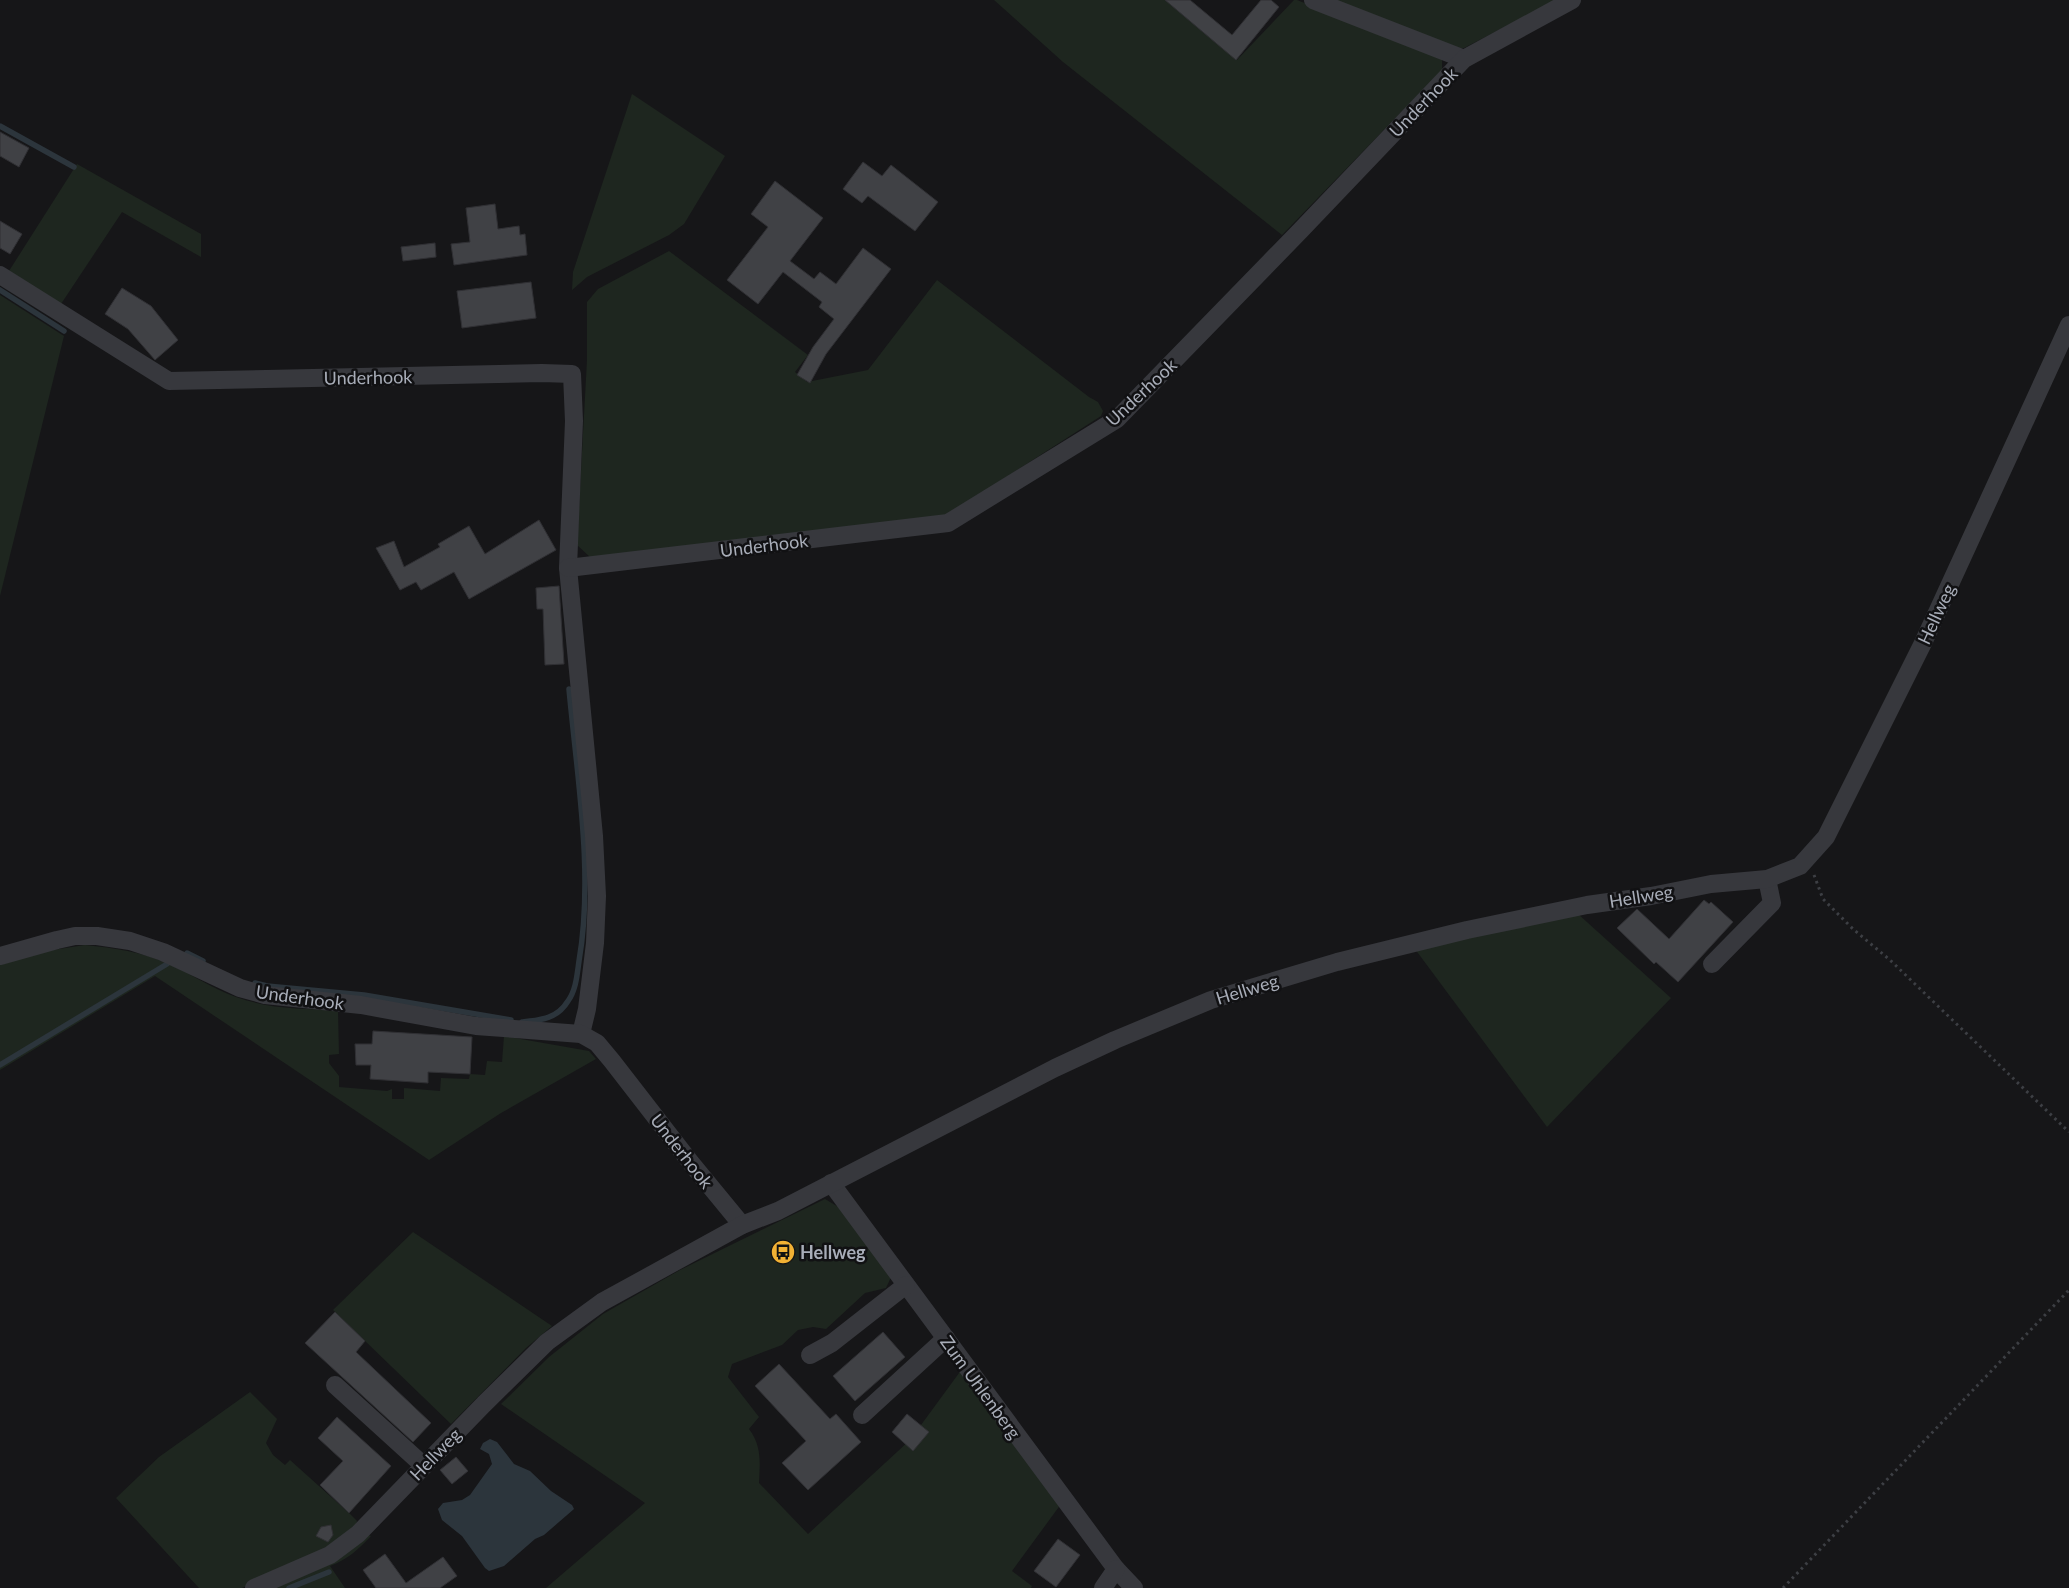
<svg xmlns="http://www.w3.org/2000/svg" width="2069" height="1588" font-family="Lato,sans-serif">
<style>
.green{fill:#1e261f}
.water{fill:#2c353c}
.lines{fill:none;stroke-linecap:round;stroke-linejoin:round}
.stream{stroke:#2c353c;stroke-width:5.5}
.building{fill:#404145;stroke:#303034}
.path{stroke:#3d3f44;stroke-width:3;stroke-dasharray:2.5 4;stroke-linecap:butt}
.minor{stroke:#37383d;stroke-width:18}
.labels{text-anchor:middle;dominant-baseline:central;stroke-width:5;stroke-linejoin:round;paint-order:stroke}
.street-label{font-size:18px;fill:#a8adb8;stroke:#111113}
.poi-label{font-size:18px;font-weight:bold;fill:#a8adb8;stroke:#111113;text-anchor:start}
</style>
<rect width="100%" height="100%" fill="#161618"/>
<g class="green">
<polygon points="994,0 1165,0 1237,60 1294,0 1297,0 1442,58 1442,70 1282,235 1063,62"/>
<polygon points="1326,0 1557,0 1464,48 1449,50"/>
<polygon points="632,94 725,156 684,224 669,235 587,277 572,290 573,272"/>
<polygon points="77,164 201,234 201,257 122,212 61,304 9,271"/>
<polygon points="669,251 808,355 795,372 807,382 868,370 937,280 1089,397 1098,402 1103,411 1101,416 946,516 590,557 577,545 587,360 587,302 598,289"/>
<polygon points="0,295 64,336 0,596"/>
<polygon points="1577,913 1671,998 1547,1127 1415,949"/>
<path d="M85 945C114 948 144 952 171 965 193 975 213 989 236 997 269 1009 304 1009 338 1010L339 1054 329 1055V1063L339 1076V1087L387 1091 392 1089V1099H404V1088L440 1091 441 1078 469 1079 470 1074 485 1075 487 1061 502 1062 504 1036 589 1051 596 1059 501 1113 429 1160 155 976 0 1070V965L46 951Z"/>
<path d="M825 1199 840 1208 892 1275 886 1288 865 1293 826 1329 813 1327 798 1330 782 1345 732 1364 728 1377 759 1417 749 1429C762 1446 760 1463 759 1483L808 1534 910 1440 962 1369 1061 1504 1012 1571 1032 1586 1031 1588H546L645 1503 501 1404 549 1357 603 1314 680 1270Z"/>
<polygon points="413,1232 552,1326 526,1348 451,1424 333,1310"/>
<polygon points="250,1392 277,1419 266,1443 273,1455 285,1465 290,1460 349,1513 357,1521 355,1529 320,1555 242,1588 199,1588 116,1498 159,1457"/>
<path d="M366 1534 371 1536C359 1549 347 1560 330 1566L345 1588H267Z"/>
</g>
<polygon class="water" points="490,1439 497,1442 514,1464 530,1471 551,1491 572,1505 574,1509 544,1535 535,1539 504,1566 489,1571 485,1568 462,1536 442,1520 438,1509 443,1503 462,1500 470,1495 492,1464 489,1454 480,1449 483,1443"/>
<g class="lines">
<g class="stream">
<polyline points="0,126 74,167"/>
<polyline points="0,290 64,331"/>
<polyline points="187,953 203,961"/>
<polyline points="255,983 267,986 364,995 511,1020"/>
<path d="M522 1022C541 1020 557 1019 568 1001 576 990 577 975 579 961 594 874 577 777 569 689"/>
<polyline points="0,1065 167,964"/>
<polyline points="289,1588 329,1572"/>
</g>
</g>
<g class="building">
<polygon points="1165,0 1190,0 1232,35 1261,0 1271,0 1279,7 1236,60"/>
<polygon points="0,132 29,148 19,167 0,156"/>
<polygon points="863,162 882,176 891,165 938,202 915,231 868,196 862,203 843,189"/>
<polygon points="775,181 823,218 790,261 814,279 820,272 836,284 863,248 891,269 826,354 810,383 797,375 813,347 834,319 819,307 822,302 783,272 758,304 727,280 768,227 751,214"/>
<polygon points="495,204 498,229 519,226 520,235 525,234 527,255 454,265 451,244 470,242 466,208"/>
<polygon points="0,221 22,234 10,254 0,248"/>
<polygon points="435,243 436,257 403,261 401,247"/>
<polygon points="531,282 536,318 462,328 457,291"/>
<polygon points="122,288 151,306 178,340 155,360 128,329 105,314"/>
<polygon points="539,520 556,550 469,599 454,572 421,590 416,582 400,590 376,548 394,541 404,567 440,547 438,544 469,526 485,554"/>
<polygon points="559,586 564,664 545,665 543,609 537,609 536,588"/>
<polygon points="1704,900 1709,904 1711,902 1733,922 1678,982 1656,962 1654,964 1617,928 1637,909 1669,939"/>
<polygon points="373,1031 472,1037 470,1074 428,1072 428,1083 370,1079 371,1065 356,1065 355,1044 372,1044"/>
<polygon points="335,1312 365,1341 356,1352 431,1423 413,1442 305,1343"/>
<polygon points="883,1332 905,1357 855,1401 833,1376"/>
<polygon points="779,1364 830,1419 836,1414 861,1442 808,1490 782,1463 806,1441 755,1386"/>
<polygon points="907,1414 929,1432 913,1451 892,1432"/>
<polygon points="337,1417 391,1466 349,1513 320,1485 343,1461 318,1438"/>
<polygon points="456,1457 468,1471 452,1484 440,1470"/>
<polygon points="331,1525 333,1535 328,1542 316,1536 321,1527"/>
<polygon points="1058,1539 1080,1555 1056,1587 1034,1571"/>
<polygon points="385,1554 406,1583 443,1557 457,1576 440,1588 376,1588 363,1570"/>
</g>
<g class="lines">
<g class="path">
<polyline points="1814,875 1823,899 1853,929 1890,960 2069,1132"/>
<polyline points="1783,1588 2069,1290"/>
</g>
<g class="minor">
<polyline points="1313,0 1464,59"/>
<polyline points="0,275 169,381 542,373 572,374 574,421 568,568 594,836 597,896 595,943 587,1009 581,1034"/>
<polyline points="568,568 948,523 1117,419 1300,231 1464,59 1572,0"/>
<polyline points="0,956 57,940 75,936 97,936 130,941 163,952 240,988 265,995 361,1005 476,1026 581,1034 597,1043 612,1061 691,1163 742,1225"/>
<polyline points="1712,964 1772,903 1767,879"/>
<polyline points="831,1183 1116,1569 1134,1588"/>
<polyline points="810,1355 832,1343 906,1285"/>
<polyline points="335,1385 424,1466"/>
<polyline points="862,1415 946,1338"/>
<polyline points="254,1588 330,1555 358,1534 484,1404 547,1342 602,1302 742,1225 778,1211 1055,1068 1115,1040 1211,1000 1337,962 1467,930 1587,905 1651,896 1711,884 1767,879 1800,866 1826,837 1923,643 2069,325"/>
<polyline points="1103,1588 1116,1569"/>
</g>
</g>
<defs>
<g id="bus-disc" transform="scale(1.25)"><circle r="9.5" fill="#f2b134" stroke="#111113"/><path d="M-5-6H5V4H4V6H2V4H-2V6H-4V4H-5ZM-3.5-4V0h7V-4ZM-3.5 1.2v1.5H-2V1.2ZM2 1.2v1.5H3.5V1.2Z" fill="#111"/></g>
</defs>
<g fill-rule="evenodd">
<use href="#bus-disc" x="783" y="1252"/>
</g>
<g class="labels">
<g class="street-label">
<text transform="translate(1423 102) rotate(-46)">Underhook</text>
<text transform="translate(368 377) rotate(-1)">Underhook</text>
<text transform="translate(1141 392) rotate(-43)">Underhook</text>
<text transform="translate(764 545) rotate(-7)">Underhook</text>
<text transform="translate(1936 614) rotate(-65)">Hellweg</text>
<text transform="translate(1641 896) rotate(-9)">Hellweg</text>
<text transform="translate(1247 989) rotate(-17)">Hellweg</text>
<text transform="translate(300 997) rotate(8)">Underhook</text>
<text transform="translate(682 1151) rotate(52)">Underhook</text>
<text transform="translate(981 1387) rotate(54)">Zum Uhlenberg</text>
<text transform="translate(435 1454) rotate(-46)">Hellweg</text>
</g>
<g class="poi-label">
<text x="800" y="1252">Hellweg</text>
</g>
</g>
</svg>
